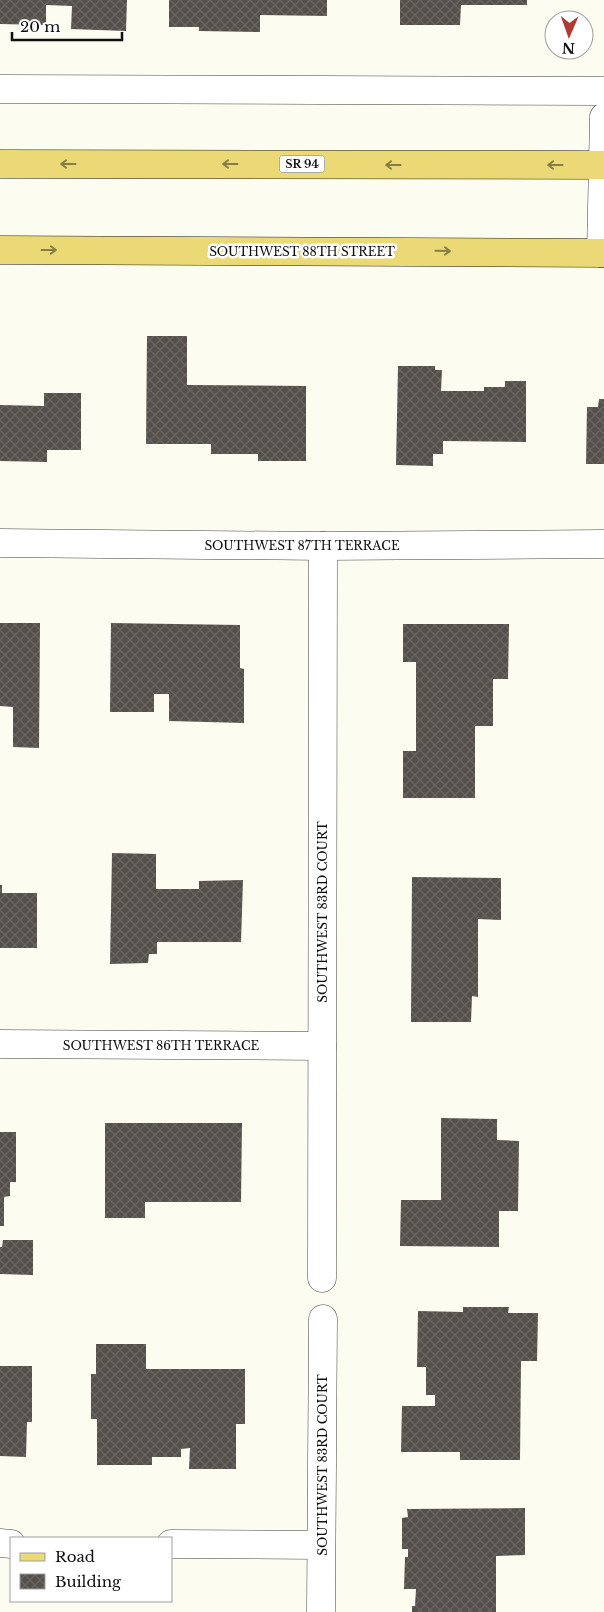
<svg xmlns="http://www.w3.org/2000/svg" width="604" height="1612" font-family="'Libre Baskerville',serif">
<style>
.building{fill:url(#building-cross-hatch)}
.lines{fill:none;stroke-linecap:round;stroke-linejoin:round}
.minor-casing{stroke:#414141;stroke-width:29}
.primary-casing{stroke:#1f1f1f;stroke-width:29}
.minor{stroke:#fff;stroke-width:28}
.primary{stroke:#ead974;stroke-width:28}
.oneway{stroke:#877e46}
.labels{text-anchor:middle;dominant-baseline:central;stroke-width:5;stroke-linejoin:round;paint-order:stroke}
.shield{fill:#fff;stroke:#565656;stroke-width:1}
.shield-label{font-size:11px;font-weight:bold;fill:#0e0e0e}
.street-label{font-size:12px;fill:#0e0e0e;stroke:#fff}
</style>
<defs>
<pattern id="building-cross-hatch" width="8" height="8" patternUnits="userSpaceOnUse" patternTransform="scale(1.25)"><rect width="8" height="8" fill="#56504c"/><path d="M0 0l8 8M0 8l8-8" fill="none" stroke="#696561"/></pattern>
</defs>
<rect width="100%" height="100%" fill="#fdfcf1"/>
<g class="building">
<polygon points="0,0 127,0 126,31 71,29 72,6 46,5 46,25 0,24"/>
<polygon points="169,0 327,0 327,16 260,15 260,32 199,31 199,27 169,27"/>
<polygon points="400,0 527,0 527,5 461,5 460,25 400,25"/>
<polygon points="147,336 187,336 187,385 306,386 306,461 258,461 258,454 211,454 211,444 146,444"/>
<polygon points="398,366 435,366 435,370 442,370 441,391 484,391 484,387 505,387 505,381 526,381 526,442 443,441 443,454 433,454 433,466 396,465"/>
<polygon points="44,393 81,393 81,450 47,450 47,462 0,461 0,405 44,406"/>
<polygon points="599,399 604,399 604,464 586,464 587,407 598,407"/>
<polygon points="0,623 40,623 39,748 13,747 13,707 0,706"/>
<polygon points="111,623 240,625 240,668 244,669 244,723 169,721 169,694 154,694 154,712 110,712"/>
<polygon points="403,624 509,624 508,679 493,679 493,726 475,726 475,798 403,798 403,751 416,751 416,662 403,662"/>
<polygon points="112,853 156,854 156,889 199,889 199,881 243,880 241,942 157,942 157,954 149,954 148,963 110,964"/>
<polygon points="412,877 501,878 501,920 478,919 478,997 472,996 471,1022 411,1022"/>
<polygon points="0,885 2,885 2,893 37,893 37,948 0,948"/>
<polygon points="441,1118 497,1119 497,1140 519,1141 518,1211 499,1211 499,1247 400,1246 401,1200 441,1200"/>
<polygon points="105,1123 242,1123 241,1202 145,1202 145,1218 105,1218"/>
<polygon points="0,1132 16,1132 16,1182 10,1182 10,1196 4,1197 4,1226 0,1226"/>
<polygon points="3,1240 33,1240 33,1275 0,1274 0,1247 2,1247"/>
<polygon points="463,1307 509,1307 508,1313 538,1313 537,1361 521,1361 520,1460 460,1460 460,1452 401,1452 402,1406 435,1406 435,1395 426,1395 426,1367 417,1367 418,1311 463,1312"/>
<polygon points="96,1344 146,1344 146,1369 245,1369 245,1424 236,1424 236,1469 189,1469 190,1448 181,1449 181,1457 152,1457 152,1465 97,1465 97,1419 91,1419 91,1374 96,1374"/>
<polygon points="0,1366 32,1366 32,1422 27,1422 26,1457 0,1456"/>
<polygon points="525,1508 525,1555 496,1556 496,1612 412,1612 412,1606 415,1606 416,1589 404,1589 405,1557 408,1557 408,1549 402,1549 402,1518 408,1517 407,1509"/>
</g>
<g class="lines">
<g class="minor-casing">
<g id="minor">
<polyline points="0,89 604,91"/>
<polyline points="601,253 604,117"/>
<polyline points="0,543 323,546 604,544"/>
<polyline points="0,1044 322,1046"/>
<polyline points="322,1278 323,546"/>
<polyline points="0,1543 11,1544"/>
<polyline points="171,1544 321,1545"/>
<polyline points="321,1612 323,1319"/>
</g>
</g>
<g class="primary-casing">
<g id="primary">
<polyline points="0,164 604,165"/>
<polyline points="0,250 604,253"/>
</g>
</g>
<use href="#minor" class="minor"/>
<use href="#primary" class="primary"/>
</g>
<defs><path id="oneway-shaft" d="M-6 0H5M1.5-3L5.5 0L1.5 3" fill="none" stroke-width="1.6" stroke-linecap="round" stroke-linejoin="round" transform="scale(1.25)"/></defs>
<g class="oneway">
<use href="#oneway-shaft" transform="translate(68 164) rotate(-180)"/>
<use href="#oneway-shaft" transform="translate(230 164) rotate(-180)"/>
<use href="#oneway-shaft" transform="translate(393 165) rotate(-180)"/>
<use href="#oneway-shaft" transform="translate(555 165) rotate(-180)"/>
<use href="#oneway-shaft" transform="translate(49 250)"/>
<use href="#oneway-shaft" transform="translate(443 251) rotate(1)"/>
</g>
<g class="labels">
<rect class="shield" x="279.5" y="155.5" width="45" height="17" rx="4"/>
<g class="shield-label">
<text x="302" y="164">SR 94</text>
</g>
<g class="street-label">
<text x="302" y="251">SOUTHWEST 88TH STREET</text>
<text x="302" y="545">SOUTHWEST 87TH TERRACE</text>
<text transform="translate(322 912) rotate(-90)">SOUTHWEST 83RD COURT</text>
<text x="161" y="1045">SOUTHWEST 86TH TERRACE</text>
<text transform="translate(322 1465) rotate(-90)">SOUTHWEST 83RD COURT</text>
</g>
</g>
<rect x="10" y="1537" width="162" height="65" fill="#ffffff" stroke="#9f9f9f"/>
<rect x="20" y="1553" width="25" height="8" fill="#ead974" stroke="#9f9f9f"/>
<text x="55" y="1562" font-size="15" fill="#0e0e0e">Road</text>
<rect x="20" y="1574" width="25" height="15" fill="url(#building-cross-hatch)" stroke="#9f9f9f"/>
<text x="55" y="1587" font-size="15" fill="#0e0e0e">Building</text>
<g transform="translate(569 35) rotate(182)"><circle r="24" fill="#ffffff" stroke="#9f9f9f"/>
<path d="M0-4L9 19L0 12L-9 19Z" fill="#b03b35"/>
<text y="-8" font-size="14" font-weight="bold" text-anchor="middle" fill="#0e0e0e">N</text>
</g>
<path d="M12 32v8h110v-8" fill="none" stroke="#0e0e0e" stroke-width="2.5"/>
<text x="20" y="32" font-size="15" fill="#0e0e0e" stroke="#ffffff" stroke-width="4" paint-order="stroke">20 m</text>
</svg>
